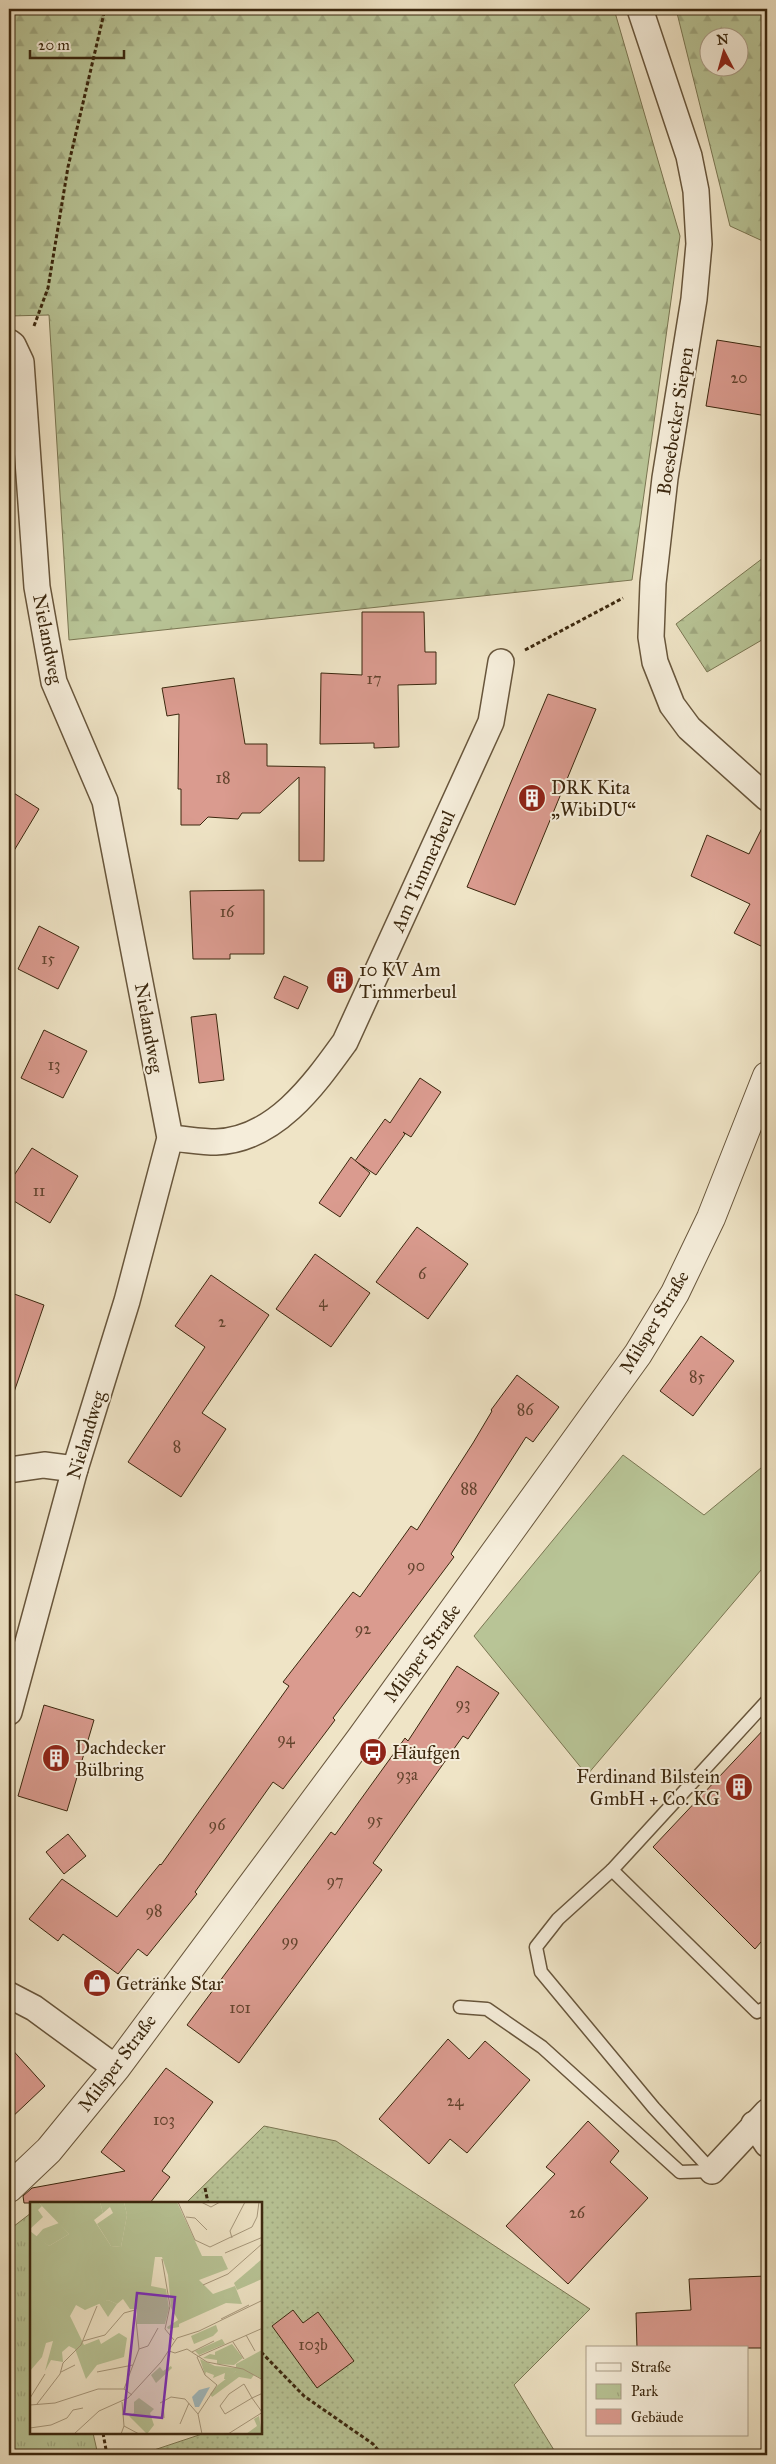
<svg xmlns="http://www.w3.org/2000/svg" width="776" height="2464" font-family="'IM FELL Great Primer',serif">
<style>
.grass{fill:#b8c496;stroke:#7a7652}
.forest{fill:url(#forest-firs);stroke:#7a7652;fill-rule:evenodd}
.park{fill:url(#park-tufts);stroke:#7a7652}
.garden{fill:url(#garden-dots);stroke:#7a7652}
.building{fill:#da9b8f;stroke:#3b270e}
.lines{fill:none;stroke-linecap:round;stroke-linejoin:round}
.service-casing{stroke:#68563c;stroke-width:15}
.minor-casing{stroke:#68563c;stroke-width:28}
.tertiary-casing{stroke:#68563c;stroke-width:30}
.path{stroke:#3b270e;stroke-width:3;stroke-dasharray:4 2.5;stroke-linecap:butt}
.service{stroke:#f5edda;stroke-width:12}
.minor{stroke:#f5edda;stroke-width:25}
.tertiary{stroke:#f5edda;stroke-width:28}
.labels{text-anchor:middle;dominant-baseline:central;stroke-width:4;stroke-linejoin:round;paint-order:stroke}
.number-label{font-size:16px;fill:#63442e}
.street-label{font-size:19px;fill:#3b270e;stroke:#f5edda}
.poi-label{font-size:19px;fill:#3b270e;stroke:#f5edda;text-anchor:start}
.inset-road{fill:none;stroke:#a7987c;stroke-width:1}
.view{fill:#7b2cbf;fill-opacity:0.15;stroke:#7b2cbf;stroke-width:2.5}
.inset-edge{fill:none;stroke:#3b270e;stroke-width:2.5}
</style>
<defs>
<pattern id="forest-firs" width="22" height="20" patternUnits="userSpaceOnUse" patternTransform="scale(1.25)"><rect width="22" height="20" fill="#b8c496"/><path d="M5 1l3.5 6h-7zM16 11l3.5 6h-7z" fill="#9fa880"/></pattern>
<pattern id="park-tufts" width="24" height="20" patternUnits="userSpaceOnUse" patternTransform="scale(1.25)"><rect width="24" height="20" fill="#b8c496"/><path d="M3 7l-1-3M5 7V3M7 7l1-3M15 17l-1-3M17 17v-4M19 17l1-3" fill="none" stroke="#9fa880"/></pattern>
<pattern id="garden-dots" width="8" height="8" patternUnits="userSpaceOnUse" patternTransform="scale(1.25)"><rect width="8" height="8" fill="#b8c496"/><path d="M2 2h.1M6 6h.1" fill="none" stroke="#9fa880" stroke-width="1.8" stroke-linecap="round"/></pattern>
</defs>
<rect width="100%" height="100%" fill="#efe4c6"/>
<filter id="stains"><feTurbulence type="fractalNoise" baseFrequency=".004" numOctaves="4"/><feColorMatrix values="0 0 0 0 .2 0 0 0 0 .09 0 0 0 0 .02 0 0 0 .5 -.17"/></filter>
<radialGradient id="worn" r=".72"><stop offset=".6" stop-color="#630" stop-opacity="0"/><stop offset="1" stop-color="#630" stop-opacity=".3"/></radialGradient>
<polygon class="grass" points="623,1455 704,1515 767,1463 767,1563 587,1775 474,1636"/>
<g class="forest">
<polygon points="9,9 614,9 680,236 632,580 69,640 49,315 9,316"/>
<path d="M676 9H767V243L730 226ZM708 38H738V68H708Z"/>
<polygon points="767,555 767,637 707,672 676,624"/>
</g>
<polygon class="park" points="31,2213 31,2433 93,2433 98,2455 15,2455 9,2414 9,2230"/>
<polygon class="garden" points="264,2126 336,2141 590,2309 514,2385 557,2455 139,2455 205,2433 261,2433 261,2203 186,2203"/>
<g class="building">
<polygon points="717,340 767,348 767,416 706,406"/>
<polygon points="362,612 424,612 425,652 436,652 436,684 398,685 399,747 374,748 374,743 320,744 321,673 362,675"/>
<polygon points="234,678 245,744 267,744 267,766 325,767 324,861 299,861 299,777 260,813 242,813 238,819 208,817 200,825 181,825 181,789 178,789 179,714 167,716 162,688"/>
<polygon points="548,694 596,709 515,905 467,887"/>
<polygon points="9,790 39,809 9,859"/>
<polygon points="767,818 767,949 734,933 750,904 691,876 707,835 749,854"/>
<polygon points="264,890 264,954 230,954 230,959 193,959 190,891"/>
<polygon points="39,926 79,947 58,989 18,969"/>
<polygon points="284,976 308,987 298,1009 274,998"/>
<polygon points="216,1014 224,1080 199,1083 191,1017"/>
<polygon points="44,1030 87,1051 63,1098 21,1078"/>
<polygon points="420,1078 441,1092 411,1137 403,1132 405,1134 376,1175 355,1161 385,1119 390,1123"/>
<polygon points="32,1148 78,1176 50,1223 9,1198 9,1183"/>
<polygon points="351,1157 370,1173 340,1217 319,1203"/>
<polygon points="417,1227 468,1264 428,1319 376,1282"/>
<polygon points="315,1254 370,1293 331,1347 276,1309"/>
<polygon points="211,1275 269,1315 202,1413 226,1429 181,1497 128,1462 205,1347 175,1326"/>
<polygon points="9,1292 44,1305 13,1395 9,1395"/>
<polygon points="701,1336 734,1361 693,1416 660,1391"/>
<polygon points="517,1375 559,1407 533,1442 526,1437 451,1554 454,1557 333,1718 335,1720 283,1789 273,1782 195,1892 197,1894 147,1956 138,1949 118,1974 63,1934 58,1941 29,1919 62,1879 117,1917 160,1864 161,1865 289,1686 283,1682 353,1592 360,1597 411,1526 417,1530 473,1443 492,1411 491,1410"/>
<polygon points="457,1666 499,1693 468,1739 463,1736 373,1863 382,1870 239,2063 187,2025 331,1832 335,1835 405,1738 408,1741"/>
<polygon points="44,1705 94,1720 67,1811 18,1796"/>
<polygon points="767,1726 767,1935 755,1949 653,1847"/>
<polygon points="68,1834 86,1856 64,1874 46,1852"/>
<polygon points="448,2039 469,2059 485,2041 530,2080 467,2153 450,2139 429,2164 379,2119"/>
<polygon points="9,2046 45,2086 9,2120"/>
<polygon points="166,2068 213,2102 162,2171 170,2177 150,2203 24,2203 23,2196 32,2188 125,2171 101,2152"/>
<polygon points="588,2121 619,2151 610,2162 648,2198 568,2284 506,2226 555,2174 546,2167"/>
<polygon points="767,2276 767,2348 637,2348 636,2313 691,2310 689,2279"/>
<polygon points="293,2310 303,2323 318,2312 354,2361 317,2388 272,2326"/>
</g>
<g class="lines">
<g class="service-casing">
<g id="service">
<polyline points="767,1701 612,1870 757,2012 767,2007"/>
<polyline points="612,1870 558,1919 536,1947 541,1972 654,2108 712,2171"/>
<polyline points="460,2007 487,2009 542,2047 680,2172 712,2171"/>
</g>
</g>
<g class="minor-casing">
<g id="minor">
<polyline points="640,9 689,156 696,191 699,244 694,299 665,478 653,583 651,637 655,662 672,705 689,728 767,798"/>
<polyline points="9,342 13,345 21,362 37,587 54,682 105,801 170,1138 127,1301 75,1469 9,1712"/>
<path d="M170 1138C185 1139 201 1142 216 1142 275 1140 314 1085 345 1042L491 722 501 662"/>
<polyline points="9,1470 44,1465 75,1469"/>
<polyline points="9,1995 34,2008 116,2068"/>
<polyline points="754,2124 767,2144"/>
<polyline points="712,2171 767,2112"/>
</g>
</g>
<g class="tertiary-casing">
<polyline id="tertiary" points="9,2188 49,2150 116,2068 361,1738 638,1354 675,1293 711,1218 767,1076"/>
</g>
<g class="path">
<polyline points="34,326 48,288 68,167 105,9"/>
<polyline points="525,650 623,598"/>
<polyline points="205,2188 208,2203"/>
<polyline points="261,2352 304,2396 373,2444 382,2455"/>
<polyline points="103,2433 107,2455"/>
</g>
<use href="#service" class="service"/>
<use href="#minor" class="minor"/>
<use href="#tertiary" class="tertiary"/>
</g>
<defs>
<g id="building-disc" transform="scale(1.4375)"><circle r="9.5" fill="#8f2418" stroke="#f5edda"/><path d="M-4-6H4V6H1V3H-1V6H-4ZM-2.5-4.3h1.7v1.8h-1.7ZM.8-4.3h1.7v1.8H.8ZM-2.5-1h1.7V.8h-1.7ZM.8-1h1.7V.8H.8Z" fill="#fff"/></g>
<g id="bus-disc" transform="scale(1.4375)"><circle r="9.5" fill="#8f2418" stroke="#f5edda"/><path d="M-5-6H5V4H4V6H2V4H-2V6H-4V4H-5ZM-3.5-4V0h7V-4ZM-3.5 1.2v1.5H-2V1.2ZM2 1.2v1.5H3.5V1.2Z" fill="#fff"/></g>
<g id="shop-disc" transform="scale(1.4375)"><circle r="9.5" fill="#8f2418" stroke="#f5edda"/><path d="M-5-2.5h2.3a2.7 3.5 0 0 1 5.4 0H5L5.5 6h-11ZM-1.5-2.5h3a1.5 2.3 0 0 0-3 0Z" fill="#fff"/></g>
</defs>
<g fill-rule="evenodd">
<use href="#building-disc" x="532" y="798"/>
<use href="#building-disc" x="340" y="980"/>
<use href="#bus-disc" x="373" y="1752"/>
<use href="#building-disc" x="56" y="1758"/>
<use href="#building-disc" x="739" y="1787"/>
<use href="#shop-disc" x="97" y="1983"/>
</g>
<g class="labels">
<g class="number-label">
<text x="739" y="377">20</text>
<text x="374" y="678">17</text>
<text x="223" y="777">18</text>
<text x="227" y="911">16</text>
<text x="48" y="958">15</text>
<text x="54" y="1064">13</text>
<text x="39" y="1190">11</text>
<text x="422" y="1273">6</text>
<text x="323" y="1301">4</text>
<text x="222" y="1321">2</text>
<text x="697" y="1376">85</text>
<text x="525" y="1409">86</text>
<text x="177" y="1446">8</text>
<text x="469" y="1488">88</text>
<text x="416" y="1565">90</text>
<text x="363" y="1628">92</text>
<text x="463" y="1703">93</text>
<text x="286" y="1738">94</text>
<text x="407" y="1774">93a</text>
<text x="375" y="1819">95</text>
<text x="217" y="1824">96</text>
<text x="335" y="1880">97</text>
<text x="154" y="1910">98</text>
<text x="290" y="1940">99</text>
<text x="240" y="2007">101</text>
<text x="455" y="2100">24</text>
<text x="164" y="2119">103</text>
<text x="577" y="2212">26</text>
<text x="313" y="2344">103b</text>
</g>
<g class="street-label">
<text transform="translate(675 421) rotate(-81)">Boesebecker Siepen</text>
<text transform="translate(48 639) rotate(79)">Nielandweg</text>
<text transform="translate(423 871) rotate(-66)">Am Timmerbeul</text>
<text transform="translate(149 1028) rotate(80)">Nielandweg</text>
<text transform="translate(654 1322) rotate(-59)">Milsper Straße</text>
<text transform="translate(86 1435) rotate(-73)">Nielandweg</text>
<text transform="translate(422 1653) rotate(-54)">Milsper Straße</text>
<text transform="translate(117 2063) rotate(-53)">Milsper Straße</text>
</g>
<g class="poi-label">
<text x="551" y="787">DRK Kita<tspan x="551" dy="22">„WibiDU“</tspan></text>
<text x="359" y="969">10 KV Am<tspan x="359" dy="22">Timmerbeul</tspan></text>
<text x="75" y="1747">Dachdecker<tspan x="75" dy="22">Bülbring</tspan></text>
<text x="392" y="1752">Häufgen</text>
<text x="720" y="1776" text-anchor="end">Ferdinand Bilstein<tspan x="720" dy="22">GmbH + Co. KG</tspan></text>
<text x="116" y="1983">Getränke Star</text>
</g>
</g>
<g transform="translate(30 2202)">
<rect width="232" height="232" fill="#efe4c6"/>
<path d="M8 0 12 4 8 8 13 15 0 27V1ZM70 0H94L97 13 91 45 81 44 67 22 83 11 80 5 73 11ZM29 21 39 32 19 44 6 35 13 27ZM78 98 87 102 78 115 69 101ZM186 123 188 129 183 134 164 142 161 134ZM192 137 195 142 169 153 165 149ZM202 142 213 156 204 163 187 162V158L173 156 180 152 185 153V150ZM170 157 185 164 206 166V169L198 177H194L195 171 183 176 184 173 176 170 175 173ZM141 164 142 166 126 181 121 173 130 165 133 169Z" fill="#b8c496"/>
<path d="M8 0H70L73 11 64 18 81 44 91 45 97 13 94 0H147L172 54H192L198 67 169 78 183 92 205 84 212 102 196 101 149 122V125L138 127 137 125 148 118 141 106 138 73 132 55H125L121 84 136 87 139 106 135 122H107V107H100L93 97 87 102 78 98 55 108 46 103 40 114 54 143 69 137 71 142 89 131 97 136 94 155 67 163 56 177 45 147 39 144 32 150 33 160 21 158 15 169 23 139 16 141 12 155 0 169V29L19 44 39 32ZM232 148V177L224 173 221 177 209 175 182 195 180 192 188 183 206 169V162ZM229 214 232 232H216L227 224 224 217Z" fill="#b8c496"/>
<path d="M232 57V77L207 88 204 81ZM109 196 124 207 120 211 124 223 117 232 99 214 104 211V200Z" fill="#b8c496"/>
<path d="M180 185 169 205H165L162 195 169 188Z" fill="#a0bbc1"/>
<path class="inset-road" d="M148 0 165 38 180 45 222 25 227 15 229 0M171 0 181 5 190 0M156 15 165 16 177 28M202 36 200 29 215 0M195 51 233 35M132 57 140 104 135 127 144 138M173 83 198 72 233 41M191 117 219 103M216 133 225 149M53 139 75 133 94 111 105 108 109 147 94 187M203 140 214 157M109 147 118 144 128 126M139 149 145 151 157 147 177 160 213 167 233 178M162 150 184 139M31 170 45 163M67 170 103 163M0 196 15 172M133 199 134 216M130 201 141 195 155 197 168 212 172 232M7 202 30 172 33 161 51 143 67 104M0 203 25 201 68 187H94L102 193M232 210 222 196 214 182 199 192 190 204 195 212 222 196 233 191M168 212 187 183 175 173 167 155 233 126M150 222 159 201M94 224 109 232M0 226 21 223 37 216 43 208 53 206M44 232 69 209 98 196 131 160 147 136 169 129 233 98M91 232 94 224 92 200M198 232 233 210"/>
<path class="view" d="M107 91 145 95 132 216 94 212Z"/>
<rect width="232" height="232" class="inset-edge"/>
</g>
<rect width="776" height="2464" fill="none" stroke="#efe4c6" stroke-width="30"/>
<rect x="10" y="10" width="756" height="2444" fill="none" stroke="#3b270e" stroke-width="2.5"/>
<rect x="15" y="15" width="746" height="2434" fill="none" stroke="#3b270e"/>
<rect x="586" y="2346" width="162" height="90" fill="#f5edda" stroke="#ab9e88"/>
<rect x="596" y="2363" width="25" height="8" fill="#f5edda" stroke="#ab9e88"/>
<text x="631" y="2372" font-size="15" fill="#3b270e">Straße</text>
<rect x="596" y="2384" width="25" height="15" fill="url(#park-tufts)" stroke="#ab9e88"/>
<text x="631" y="2396" font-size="15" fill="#3b270e">Park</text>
<rect x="596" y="2409" width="25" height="15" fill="#da9b8f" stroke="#ab9e88"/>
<text x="631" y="2422" font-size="15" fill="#3b270e">Gebäude</text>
<g transform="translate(724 52) rotate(354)"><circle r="24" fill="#f5edda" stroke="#ab9e88"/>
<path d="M0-4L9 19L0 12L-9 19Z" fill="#8f2418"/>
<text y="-8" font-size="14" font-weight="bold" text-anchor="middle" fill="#3b270e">N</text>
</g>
<path d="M30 50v8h94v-8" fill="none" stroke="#3b270e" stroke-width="2.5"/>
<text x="38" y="50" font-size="15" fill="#3b270e" stroke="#f5edda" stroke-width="4" paint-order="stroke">20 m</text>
<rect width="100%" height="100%" filter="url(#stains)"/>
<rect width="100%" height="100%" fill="url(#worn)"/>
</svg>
